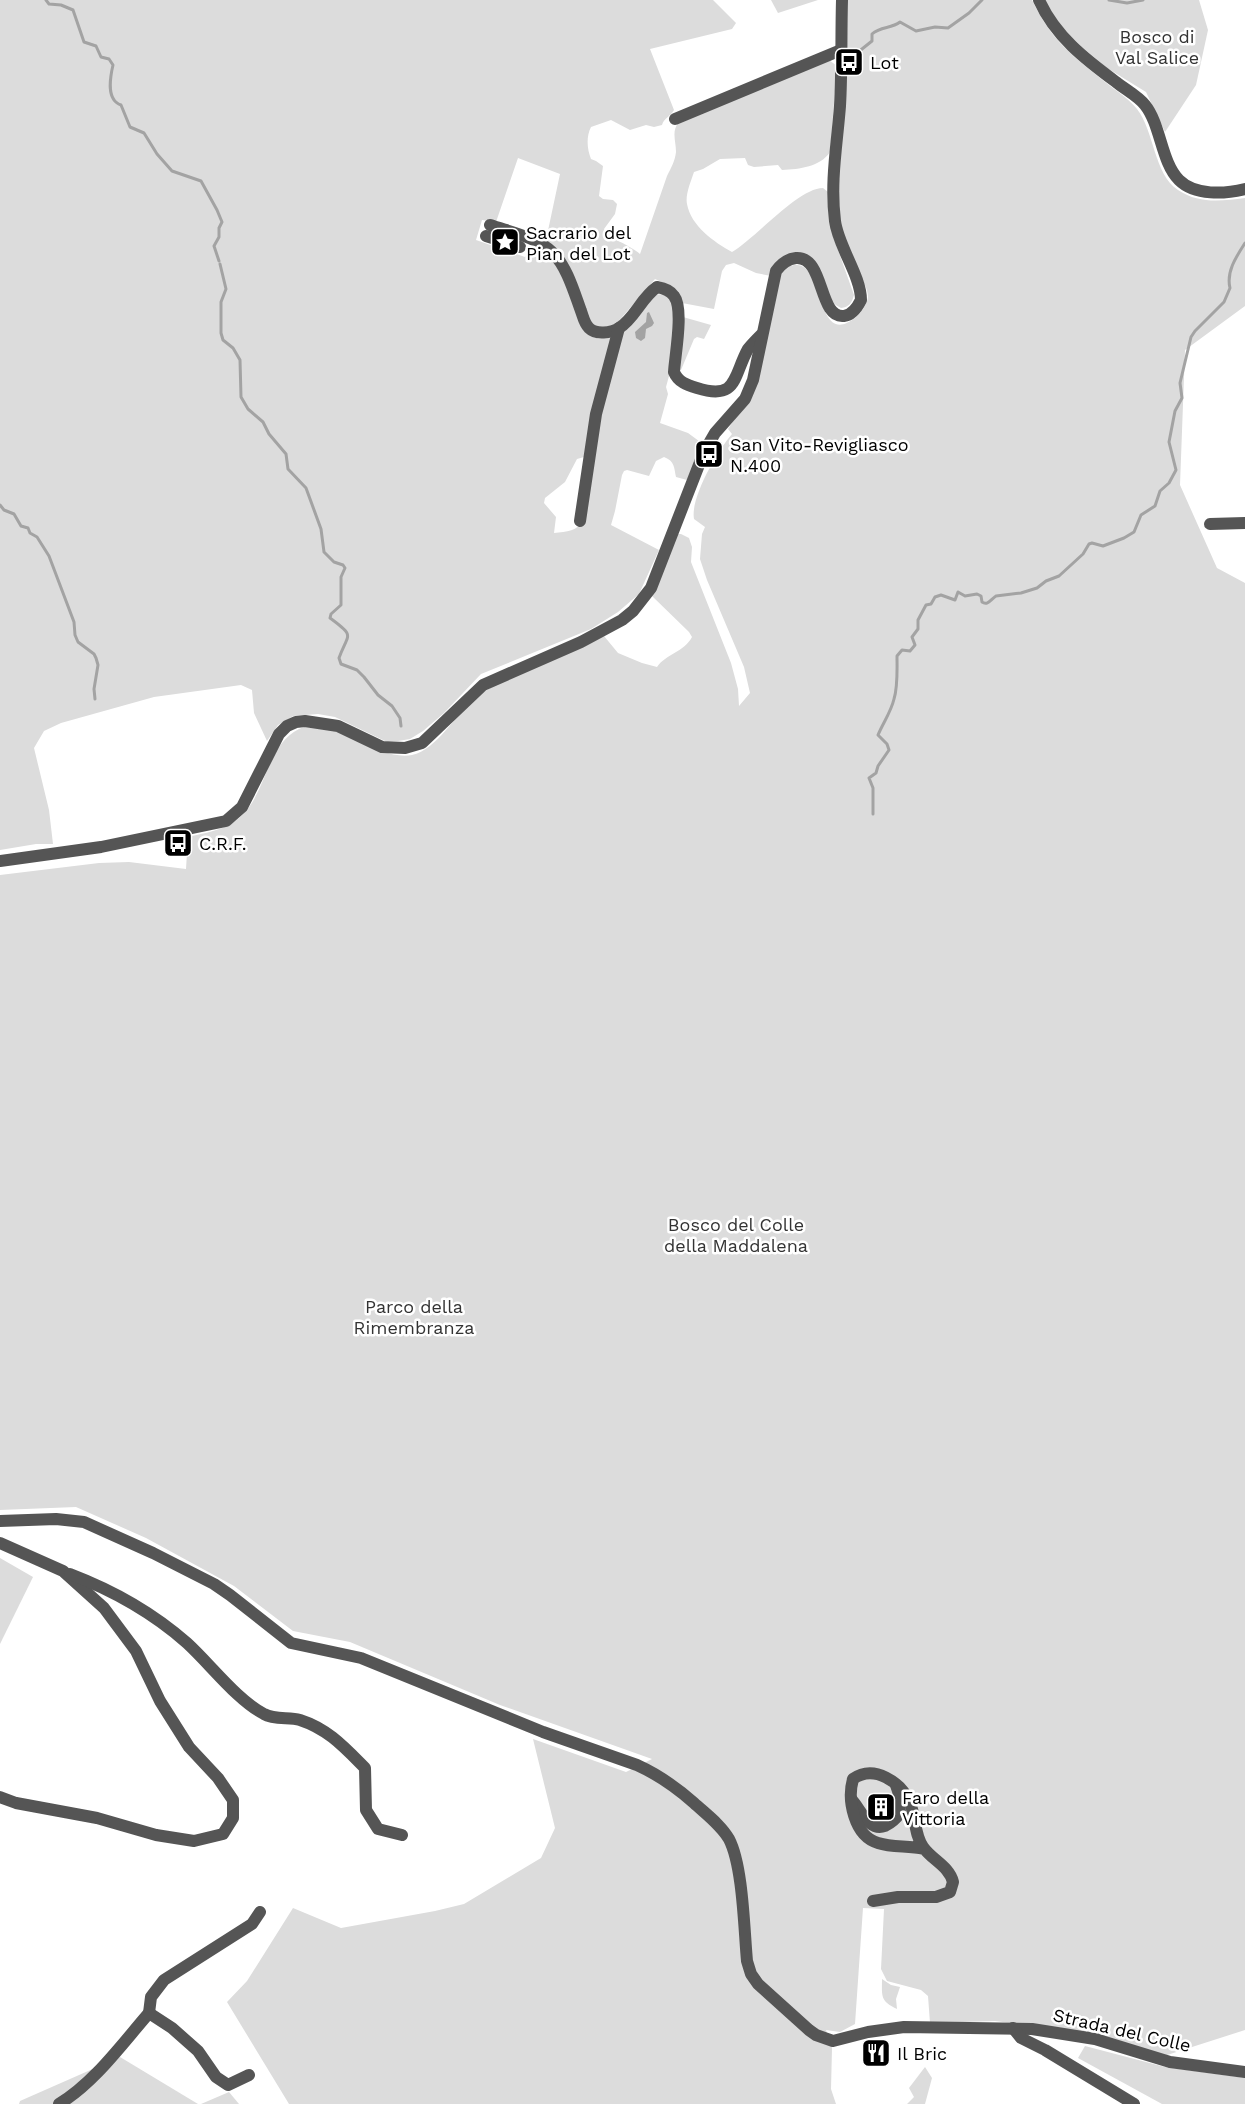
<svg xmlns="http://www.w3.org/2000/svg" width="1245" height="2104" font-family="'Work Sans',sans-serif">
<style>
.green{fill:#dcdcdc}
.water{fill:#a3a3a3}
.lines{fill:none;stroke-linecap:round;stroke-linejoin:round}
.stream{stroke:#a3a3a3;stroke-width:3}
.minor{stroke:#555;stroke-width:12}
.labels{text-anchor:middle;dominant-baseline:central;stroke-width:5;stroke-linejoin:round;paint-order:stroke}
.park-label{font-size:18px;fill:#333;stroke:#fff}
.poi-label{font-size:18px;fill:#000;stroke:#fff;text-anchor:start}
.street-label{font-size:18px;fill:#000;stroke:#fff}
</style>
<rect width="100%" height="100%" fill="#fff"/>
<g class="green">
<path d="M0 0H713L736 23 732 29 650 49 674 110C671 116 664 118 662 125L654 127 646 125 630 130 611 120 591 127C586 137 587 149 591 159L596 161 603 166 599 196 603 199 613 200 617 204 615 214 604 229C610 239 630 245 640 254L667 176C671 168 675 161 676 152 676 141 671 131 679 122L829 60 837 66 830 152C820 167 800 169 782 170L778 165 754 167 748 165 745 158 720 159 703 169 694 172C691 181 685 195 687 204 691 226 714 242 732 252 755 239 798 188 823 188L828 192 833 236 854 295C852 303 849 307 841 308 838 306 835 305 833 302 821 287 821 247 792 253 780 256 775 265 771 276L756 273 734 263 726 265 722 271 714 309 682 303 664 283 655 279 617 323 608 327H596L590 321 546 240 560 174 518 158 496 222 482 220 476 240 525 257 530 251 536 247C559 255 580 313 591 336L598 339 612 335 584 457 577 459 565 482 545 498 544 503 556 517 554 533C567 532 577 531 584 520L593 447 622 333 652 295 664 294 670 298 675 314 669 376 666 387 668 394 660 423 688 433 703 444 687 480 676 477C674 468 675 461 664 457L656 461 649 476 627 470 624 471 622 475 615 511 611 525 659 550 639 594 618 612 591 629 481 674 444 713 423 731 410 739 398 741H385L335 717 318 714 293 716 278 725 267 741 254 713 252 690 241 685 154 697 61 723 44 731 34 748 49 810 53 844H36L0 850Z"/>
<polygon points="771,0 818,0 778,13"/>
<path d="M845 0H1032C1052 42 1074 57 1109 85 1118 92 1130 100 1137 109 1154 130 1154 175 1178 190 1199 204 1221 201 1245 198V306L1185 350 1180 485 1217 568 1245 583V2030L1164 2056 1091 2033 995 2021 930 2023 928 1996 921 1990 887 1981 881 1969 884 1909 863 1908 855 2024 840 2032 826 2030 832 2048 831 2089 836 2104H289L227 2002 247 1981 293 1908 341 1928 435 1911 464 1904 541 1858 555 1828 533 1739 626 1772 652 1759 500 1705 350 1642 293 1631 234 1586 146 1538 76 1507 0 1510V875L99 863 129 862 186 869 188 837C204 833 226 830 239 818 267 795 265 746 299 729 332 713 376 762 412 755 437 750 457 712 476 697 492 685 511 678 529 670 554 658 579 647 604 636L618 653 642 663 657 667C666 654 684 652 692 637L689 632 652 596 676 534H681L689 538 692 547 691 562 731 663 738 689 739 706 750 693 744 667 707 580 700 559 702 534 705 527 694 519C690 498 718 450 732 434L728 429 739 412 781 272C786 267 789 265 797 265 825 266 816 350 856 317 862 312 867 304 868 297 868 287 860 277 856 267 851 255 845 241 842 228 839 218 839 207 838 196Z"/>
<polygon points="1044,0 1199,0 1208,30 1196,85 1165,132 1146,92 1107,68 1082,47 1058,24"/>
<polygon points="683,317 711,325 704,339 697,337 694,339 681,370 679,369"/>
<polygon points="0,1558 33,1577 0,1644"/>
<path d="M882 1979 891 1985 900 1987 896 1999 897 2009C880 2001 882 1996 882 1979Z"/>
<polygon points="1085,2046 1165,2067 1245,2078 1245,2104 1162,2104 1078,2058"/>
<polygon points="120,2057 198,2104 19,2104 20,2101"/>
<polygon points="925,2067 932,2078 925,2104 907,2104 914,2097 909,2088"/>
<polygon points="229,2092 239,2104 201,2104"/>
</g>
<polygon class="water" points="649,312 654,323 652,326 646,329 645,338 641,341 636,338 635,332 646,322 647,313"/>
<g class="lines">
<g class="stream">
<path d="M46 0 49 4 61 5 73 10 84 42 96 46 101 57 109 59 113 65C110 78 106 100 121 105L130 127 144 133 157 154 172 171 201 181 217 210 222 222 219 228V237L214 246 219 261"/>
<polyline points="1109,0 1127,3 1143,0"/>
<path d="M847 61 872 41V34C881 26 891 29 900 22L916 31 935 27 948 28 969 13 982 0"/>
<path d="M220 264 226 289 221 302V333L223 340 233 348 240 360 241 397 248 409 263 422 269 434 286 454 288 469 306 488 321 529 324 552 334 562 343 565 345 568 341 577V605L331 614 330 618C356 637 348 633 339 658L341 664 357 670 364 677 378 695 392 706 400 718 401 726"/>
<polyline points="0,505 4,510 14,514 21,526 28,528 30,533 37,537 49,556 74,622 75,635 78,642 94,654 96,658 98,665 94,689 95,699"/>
<path d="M873 814V788L869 778 876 773 878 766 889 750 887 744 878 735C883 723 891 712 894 699 898 686 897 670 897 656L902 650 910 651 915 645 912 637 918 629V620L926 605 931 604 935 597 941 595 955 600 958 592 965 596 977 594 981 596 982 602C988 606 991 599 996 596L1021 593 1037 588 1046 581 1059 576 1083 554 1089 544 1092 543 1103 546 1124 538 1134 532 1141 515 1155 506 1160 491 1169 483 1176 470 1169 442 1175 411 1182 398 1180 383 1191 337 1195 331 1224 302 1230 288C1226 272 1236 257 1245 243"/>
</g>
<g class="minor">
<path d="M1039 0C1055 36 1085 59 1116 82 1126 90 1138 96 1145 105 1161 125 1161 162 1179 180 1195 196 1225 194 1245 189"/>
<polyline points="675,119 841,50"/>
<path d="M490 225C510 232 537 237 553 253 567 267 574 292 581 311 583 316 584 323 589 328 596 335 611 333 619 328 635 318 641 298 657 287 663 288 670 290 674 296 684 309 675 355 674 372 678 382 687 385 697 388 738 401 733 376 748 349 752 344 757 339 761 335"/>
<polyline points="486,236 520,247"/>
<polyline points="580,521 596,414 619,328"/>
<polyline points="1210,524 1245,523"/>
<path d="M0 861 101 847 226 821 242 807 279 734 287 726 296 722 305 721 338 726 382 747 405 748 422 743 483 685 581 642 622 620 633 611 651 588 704 452 715 433 745 399 753 380 776 271C781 264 787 259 796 258 825 256 818 319 844 316 852 315 858 306 861 300 861 276 838 246 835 221 830 182 837 145 840 106 842 71 841 35 842 0"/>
<path d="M0 1521 56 1519 84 1522 153 1553 214 1584 230 1595 291 1643 361 1658 543 1732 637 1765C659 1775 676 1787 694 1803 706 1814 721 1825 729 1839 743 1866 744 1929 747 1961L751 1974 758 1984 809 2030 816 2035 833 2041 868 2032 904 2027 1032 2029 1095 2039 1170 2062 1245 2072"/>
<polyline points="0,1543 63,1571 104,1608 136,1651 160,1701 189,1747 218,1778 233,1800 233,1818 223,1834 194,1841 156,1835 97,1818 16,1803 0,1797"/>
<path d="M70 1574C112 1590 153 1613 187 1643 211 1665 237 1700 264 1714 274 1720 289 1717 300 1720 328 1729 344 1747 365 1768L366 1810 378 1829 402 1835"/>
<path d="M852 1800C861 1810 869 1832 885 1826 891 1823 896 1819 900 1813L899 1794 896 1785"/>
<path d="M873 1901 898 1897H936L950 1892 953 1882C949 1866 932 1860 923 1847 914 1834 916 1817 910 1803 901 1782 874 1764 853 1779 847 1800 854 1836 878 1843 893 1848 909 1845 924 1849"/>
<polyline points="149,2013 151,1997 164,1980 252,1924 260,1912"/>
<polyline points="1013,2028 1021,2038 1045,2050 1134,2104"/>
<path d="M59 2104C94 2083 122 2044 149 2013L172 2028 198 2051 216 2077 228 2085 249 2075"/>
</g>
</g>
<defs>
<g id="bus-square" transform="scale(1.5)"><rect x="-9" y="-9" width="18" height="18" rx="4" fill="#000" stroke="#fff"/><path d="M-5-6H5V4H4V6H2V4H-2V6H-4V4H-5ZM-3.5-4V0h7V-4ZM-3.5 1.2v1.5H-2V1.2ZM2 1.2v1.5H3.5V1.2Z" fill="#fff"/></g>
<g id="sight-square" transform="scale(1.5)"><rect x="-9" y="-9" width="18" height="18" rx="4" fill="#000" stroke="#fff"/><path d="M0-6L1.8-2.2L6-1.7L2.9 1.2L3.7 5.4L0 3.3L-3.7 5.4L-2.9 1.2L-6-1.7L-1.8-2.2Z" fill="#fff"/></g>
<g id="building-square" transform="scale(1.5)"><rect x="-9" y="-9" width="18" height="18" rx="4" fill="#000" stroke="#fff"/><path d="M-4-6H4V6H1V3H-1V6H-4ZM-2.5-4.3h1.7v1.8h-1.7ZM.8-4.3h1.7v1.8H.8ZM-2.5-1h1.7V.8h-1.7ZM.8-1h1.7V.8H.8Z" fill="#fff"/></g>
<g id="restaurant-square" transform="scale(1.5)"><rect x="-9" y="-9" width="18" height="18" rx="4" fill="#000" stroke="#fff"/><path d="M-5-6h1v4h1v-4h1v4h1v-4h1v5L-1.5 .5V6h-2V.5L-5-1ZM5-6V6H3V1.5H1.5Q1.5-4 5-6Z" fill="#fff"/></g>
</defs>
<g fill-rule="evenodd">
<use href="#bus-square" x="849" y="62"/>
<use href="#sight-square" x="505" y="242"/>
<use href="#bus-square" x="709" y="454"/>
<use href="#bus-square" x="178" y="843"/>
<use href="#building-square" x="881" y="1807"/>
<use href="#restaurant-square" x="876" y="2053"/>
</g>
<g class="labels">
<g class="park-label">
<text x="1157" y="36">Bosco di<tspan x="1157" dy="21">Val Salice</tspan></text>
<text x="736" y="1224">Bosco del Colle<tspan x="736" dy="21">della Maddalena</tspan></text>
<text x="414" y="1306">Parco della<tspan x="414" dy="21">Rimembranza</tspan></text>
</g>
<g class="poi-label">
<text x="870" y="62">Lot</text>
<text x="526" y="232">Sacrario del<tspan x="526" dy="21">Pian del Lot</tspan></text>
<text x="730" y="444">San Vito-Revigliasco<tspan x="730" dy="21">N.400</tspan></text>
<text x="199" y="843">C.R.F.</text>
<text x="902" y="1797">Faro della<tspan x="902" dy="21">Vittoria</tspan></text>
<text x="897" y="2053">Il Bric</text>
</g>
<g class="street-label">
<text transform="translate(1122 2030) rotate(13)">Strada del Colle</text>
</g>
</g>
</svg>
